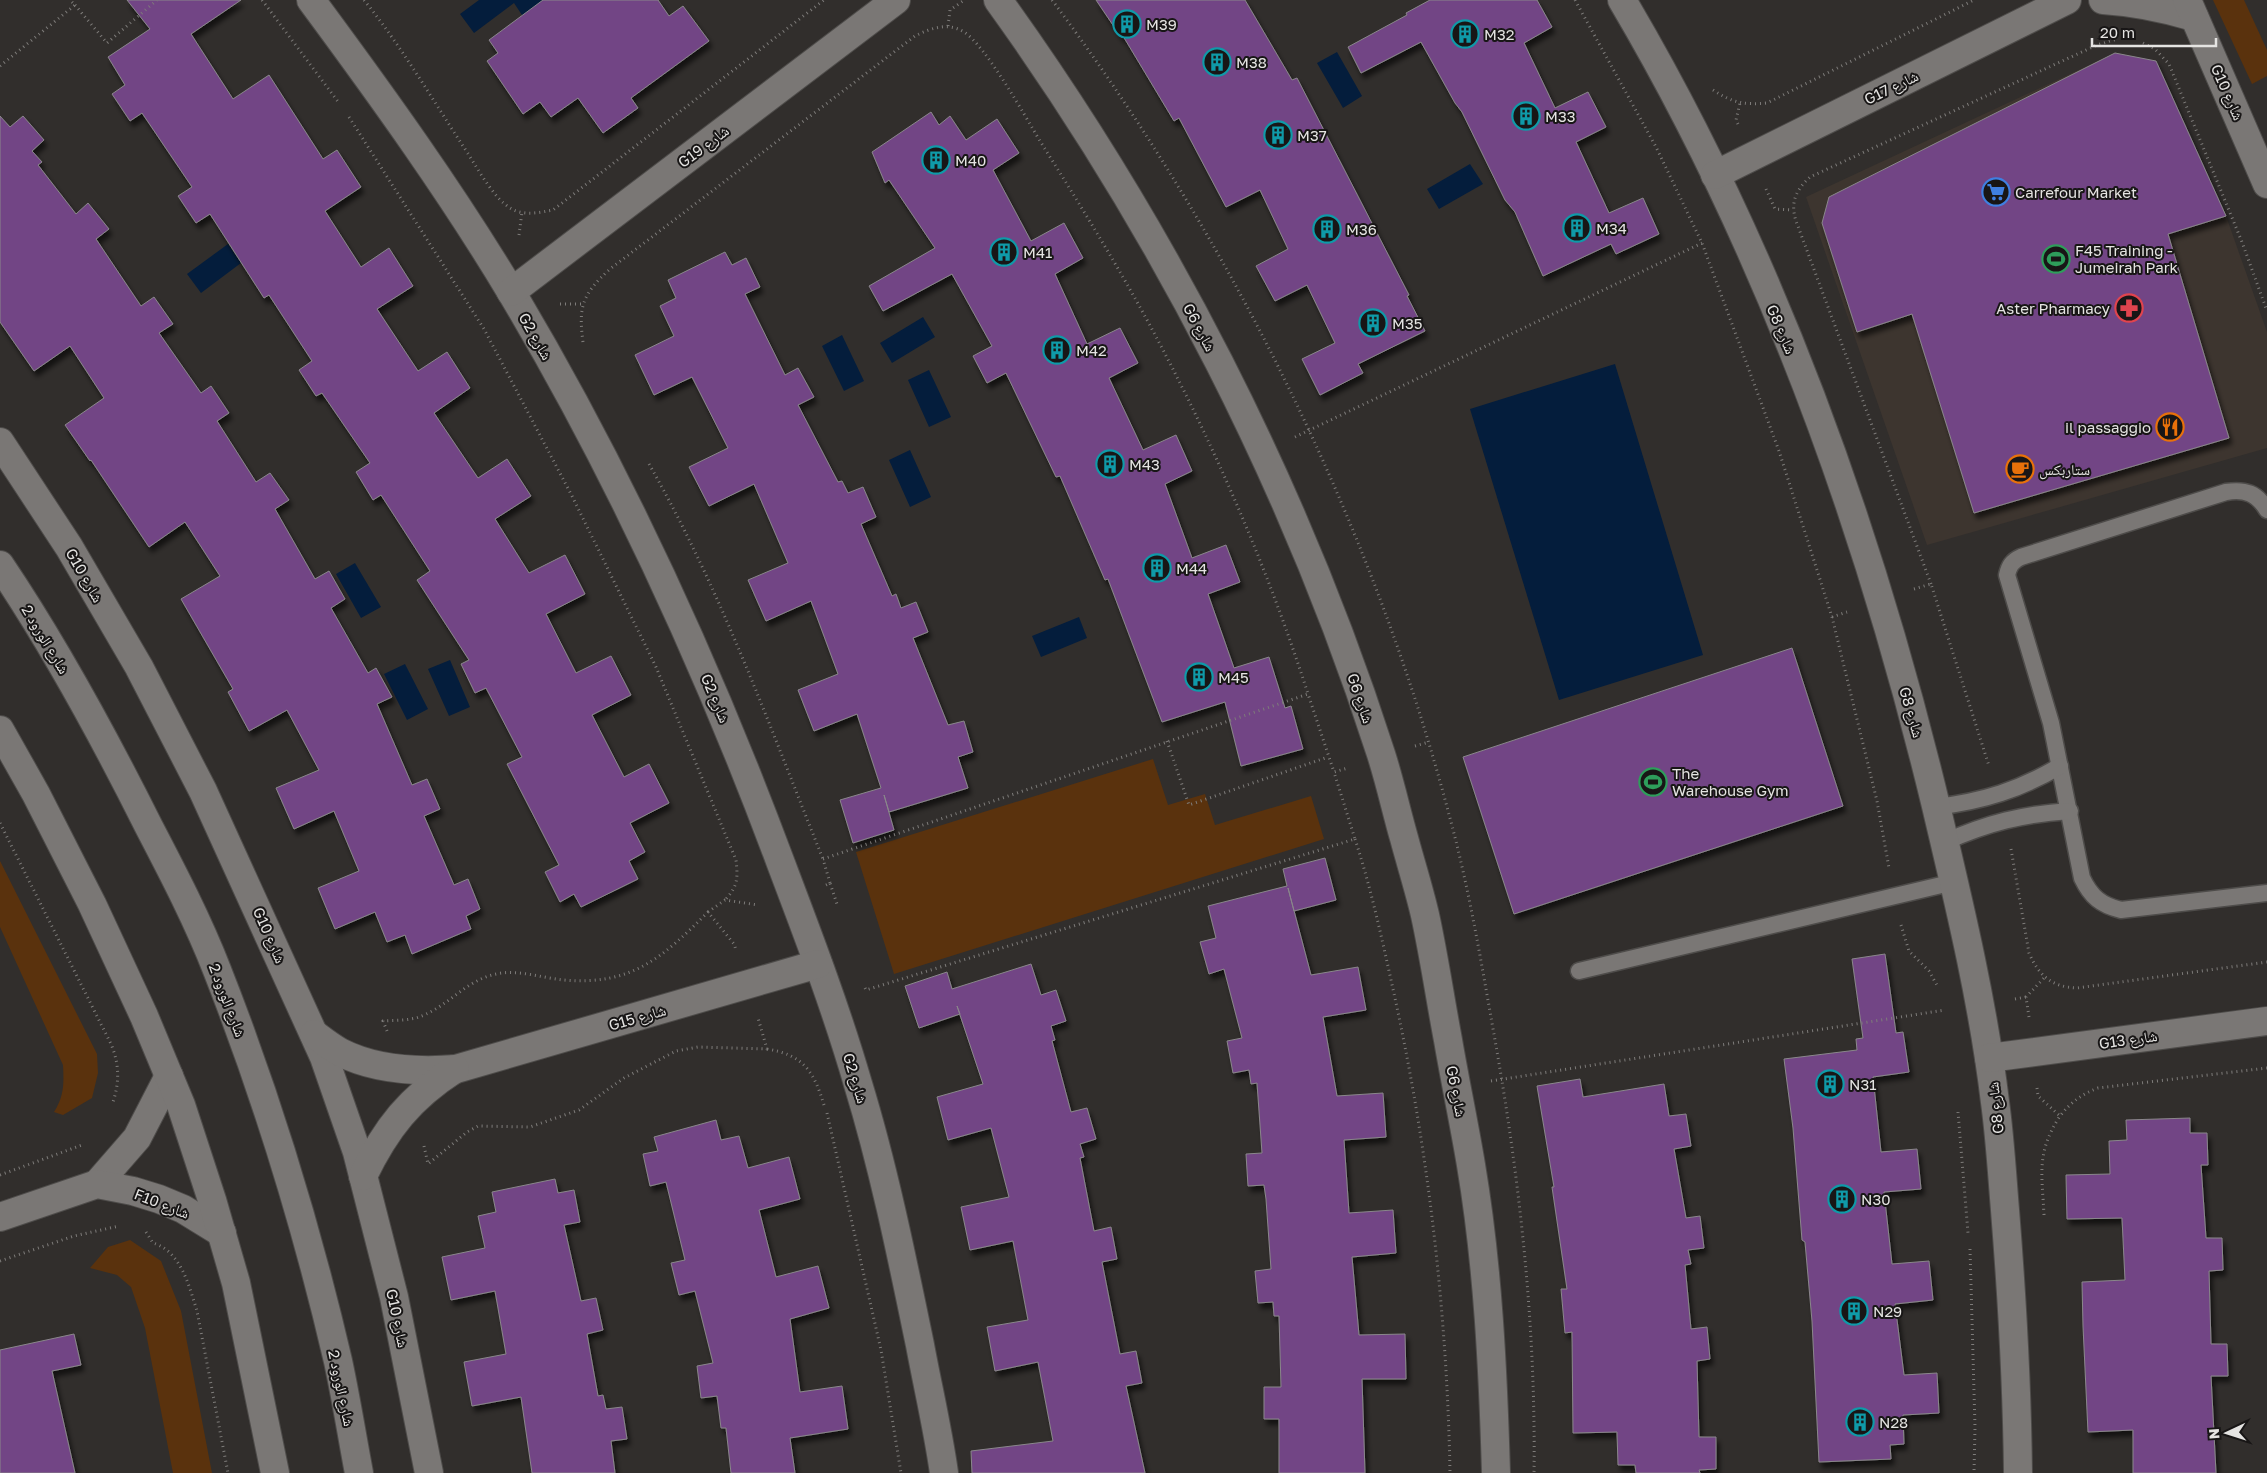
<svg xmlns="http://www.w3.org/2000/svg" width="2267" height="1473" font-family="'Golos Text','Noto Naskh Arabic',sans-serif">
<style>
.built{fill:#3d352f}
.green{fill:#5a320d}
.water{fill:#041d3c}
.building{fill:#724585;stroke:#8a878b;filter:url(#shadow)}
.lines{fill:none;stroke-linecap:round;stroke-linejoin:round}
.lane-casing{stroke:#4e4c4a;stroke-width:19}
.street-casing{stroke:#4e4c4a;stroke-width:30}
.secondary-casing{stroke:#4e4c4a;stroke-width:30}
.path{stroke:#7e7c7a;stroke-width:3;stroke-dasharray:1 4;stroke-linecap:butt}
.lane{stroke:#7a7775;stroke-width:16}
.street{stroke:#7a7775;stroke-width:28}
.secondary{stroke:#7a7775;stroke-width:28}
.labels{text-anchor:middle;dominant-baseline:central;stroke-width:4;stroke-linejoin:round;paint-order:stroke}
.poi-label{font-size:15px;fill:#e5e4e2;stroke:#181616;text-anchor:start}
.street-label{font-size:15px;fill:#e5e4e2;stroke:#181616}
</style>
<defs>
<filter id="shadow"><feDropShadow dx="3" dy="5.5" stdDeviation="2.5" flood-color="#0009"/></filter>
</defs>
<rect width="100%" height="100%" fill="#312e2c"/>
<polygon class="built" points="2115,53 2156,61 2226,216 2267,332 2267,448 1927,545 1806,197"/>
<g class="green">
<polygon points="2213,0 2244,0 2267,50 2267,76 2252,84"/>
<polygon points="1153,759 1168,805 1205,794 1215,825 1311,796 1324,839 894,974 856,852"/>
<path d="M0 861 97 1054 98 1073 92 1098 63 1115 54 1112C64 1096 64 1084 63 1065L0 927Z"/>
<polygon points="130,1240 161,1261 181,1311 212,1473 173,1473 145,1328 131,1287 117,1275 90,1268 108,1247"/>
</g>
<g class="water">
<polygon points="479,0 546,0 526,21 514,3 474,33 460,14"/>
<polygon points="1337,52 1362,96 1343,108 1317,63"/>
<polygon points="1470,164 1483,184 1439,209 1427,189"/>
<polygon points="228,244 241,263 201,293 187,274"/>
<polygon points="923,317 935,337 892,363 880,343"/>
<polygon points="842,335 864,381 844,391 822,346"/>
<polygon points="1615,364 1703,655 1559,700 1470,409"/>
<polygon points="929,370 951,417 929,427 908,380"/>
<polygon points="910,450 931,497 910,507 889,460"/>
<polygon points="355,563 381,607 361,618 336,574"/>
<polygon points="1079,617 1087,638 1041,657 1032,636"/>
<polygon points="450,660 470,707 449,716 428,669"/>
<polygon points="405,664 428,709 407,720 384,674"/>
</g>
<g class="building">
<polygon points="127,0 241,0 191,34 233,99 269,75 323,159 337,150 361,187 325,211 361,267 389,248 413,286 377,309 418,371 447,352 470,388 434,413 478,478 507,459 531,496 495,519 529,573 565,555 585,594 546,614 576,673 611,656 631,695 592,715 624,777 649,764 669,803 630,823 645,852 629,861 638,879 581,907 574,894 560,902 545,872 559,865 507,764 522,757 486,688 475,693 461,664 469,660 417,580 430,571 381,495 373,500 356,472 370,463 322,393 316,396 299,370 312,361 269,295 264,298 210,214 196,223 178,196 192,187 142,113 130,121 112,94 125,85 108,57 150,29"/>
<polygon points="543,0 658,0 669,16 683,6 709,41 631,98 638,108 603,133 578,98 551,117 540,102 523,114 487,61 498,53 489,40"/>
<polygon points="1096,0 1245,0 1292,80 1297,78 1409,295 1407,296 1425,331 1358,364 1363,373 1320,395 1302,359 1335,343 1307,285 1275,301 1256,266 1288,249 1260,190 1226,207 1179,118 1174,121 1123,36 1121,37"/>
<polygon points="1430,0 1537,0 1552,27 1524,43 1555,108 1588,92 1606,127 1576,142 1609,213 1643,198 1659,234 1616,254 1611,244 1543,276 1515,212 1505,200 1462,112 1455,103 1421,42 1361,73 1348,47 1407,15 1406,13"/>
<polygon points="2115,53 2156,61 2226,216 2168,234 2229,438 1974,513 1912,314 1857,332 1822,223 1829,197"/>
<polygon points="931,112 939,125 950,116 966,140 997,119 1019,153 993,170 1031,241 1064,223 1083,258 1055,274 1087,344 1120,328 1138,363 1109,378 1143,450 1176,435 1192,471 1165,484 1192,558 1226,545 1240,582 1208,594 1234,668 1269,657 1285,708 1291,706 1303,749 1241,766 1225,702 1162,722 1108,579 1105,580 1060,476 1056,477 1006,373 987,383 973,356 992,346 952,274 883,311 869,286 935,248 889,180 885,183 872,152"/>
<polygon points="0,116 10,127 23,116 44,140 32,151 42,162 38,165 76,214 88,203 109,229 96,239 141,306 154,297 173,324 159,333 201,393 211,386 229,413 217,421 256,482 270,473 289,500 275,509 315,579 329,571 345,599 331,608 368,673 376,668 392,697 377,704 412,785 427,779 440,809 424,816 454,885 468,879 480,909 466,916 471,929 412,954 405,935 387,942 375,912 335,929 318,888 359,871 334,811 294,829 276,788 319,770 287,710 249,731 228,692 233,689 181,599 220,576 185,522 149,547 91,460 90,461 65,425 104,398 70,346 34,371 0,322"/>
<polygon points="725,252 732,265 746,258 760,287 745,294 785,375 798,368 814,397 798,405 838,482 842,481 848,493 863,487 876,517 861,524 892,596 896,594 901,608 916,602 928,632 913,638 948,725 964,721 973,752 958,757 968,788 889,812 884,795 894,830 853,843 840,800 881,788 857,714 814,731 798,690 838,674 811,601 766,621 748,580 788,563 754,484 709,506 689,467 728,448 692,377 654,395 635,355 674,336 660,306 676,298 668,280"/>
<polygon points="1792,648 1843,806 1514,914 1463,757"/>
<polygon points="1325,858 1336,900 1294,911 1288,888 1311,975 1358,967 1366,1010 1323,1017 1337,1096 1383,1093 1386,1137 1344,1140 1349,1213 1393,1210 1396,1253 1352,1257 1359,1335 1405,1334 1406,1379 1362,1379 1365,1473 1279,1473 1279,1419 1264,1419 1264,1387 1281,1387 1279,1316 1274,1316 1273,1302 1258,1303 1255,1271 1271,1269 1266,1199 1264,1185 1248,1186 1246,1154 1262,1153 1257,1083 1251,1084 1249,1070 1233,1073 1227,1041 1242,1038 1224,969 1209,974 1200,942 1216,938 1208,906 1287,886 1283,869"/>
<polygon points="1885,954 1896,1033 1903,1032 1909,1072 1873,1077 1881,1152 1917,1149 1921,1189 1884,1192 1892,1264 1929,1261 1933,1300 1895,1304 1904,1375 1937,1373 1939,1413 1903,1415 1904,1444 1890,1445 1891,1459 1819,1462 1812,1321 1805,1242 1802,1240 1793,1128 1784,1059 1857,1050 1856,1039 1863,1038 1852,959"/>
<polygon points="1031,964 1041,995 1056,990 1066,1021 1051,1026 1055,1040 1052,1041 1071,1112 1087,1108 1096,1139 1080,1144 1084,1157 1080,1158 1094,1231 1111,1227 1117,1259 1102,1262 1120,1354 1136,1351 1142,1383 1126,1386 1145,1473 972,1473 971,1451 1053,1441 1038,1362 995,1371 987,1327 1028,1320 1013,1241 970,1250 961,1207 1009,1197 991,1128 948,1140 937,1097 983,1084 957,1006 960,1014 919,1028 905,986 947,972 952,989"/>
<polygon points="1580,1079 1583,1097 1664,1084 1669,1116 1686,1114 1691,1146 1674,1149 1686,1218 1700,1216 1704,1248 1688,1250 1691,1264 1685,1265 1691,1329 1707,1327 1710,1359 1697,1361 1699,1437 1716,1437 1716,1469 1699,1470 1700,1473 1636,1473 1635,1465 1618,1465 1617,1432 1573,1433 1572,1332 1565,1333 1561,1289 1567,1289 1552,1187 1554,1187 1537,1086"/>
<polygon points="2190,1118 2190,1133 2207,1133 2208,1165 2201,1165 2206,1238 2222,1238 2223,1270 2209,1271 2211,1344 2227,1344 2228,1376 2211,1376 2216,1473 2133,1473 2133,1430 2088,1432 2083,1326 2082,1282 2125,1280 2122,1218 2067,1219 2066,1175 2110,1174 2109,1141 2127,1140 2126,1120"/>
<polygon points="716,1120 721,1140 739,1136 748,1168 789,1157 800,1199 759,1210 776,1277 818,1266 829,1308 790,1319 800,1392 842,1386 848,1429 790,1438 795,1473 731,1473 726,1428 721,1428 717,1396 701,1398 697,1366 713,1363 695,1291 679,1295 671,1263 685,1260 666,1182 650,1186 643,1154 658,1151 654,1137"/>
<polygon points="555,1179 558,1193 574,1190 580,1222 564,1225 581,1301 596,1298 603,1330 587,1334 598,1396 603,1395 606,1409 622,1407 627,1439 611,1441 615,1473 532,1473 521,1397 472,1406 464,1362 506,1354 495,1291 451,1300 442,1257 485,1248 478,1216 496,1212 492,1192"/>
<polygon points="74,1334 81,1365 52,1371 75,1473 0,1473 0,1350"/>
</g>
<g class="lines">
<g class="lane-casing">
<g id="lane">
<path d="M2267 510C2257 493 2245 489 2226 492L2021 557C2012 561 2009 566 2007 575L2051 723 2082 878C2091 897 2101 905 2121 910L2267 893"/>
<path d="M1936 807C1984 801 2019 790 2060 766"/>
<path d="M1945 842C1987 823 2023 814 2070 811"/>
<polyline points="1579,971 1954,882"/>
</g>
</g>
<g class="street-casing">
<g id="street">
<path d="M311 0C382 96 452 193 513 295 620 475 707 665 780 861 808 935 836 1008 858 1084 884 1169 902 1258 920 1345 928 1388 938 1430 944 1473"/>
<path d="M998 0C1163 229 1295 486 1381 754 1390 782 1396 810 1404 838 1411 864 1419 889 1425 915 1434 956 1440 998 1448 1040 1455 1081 1464 1123 1471 1165 1488 1266 1493 1370 1496 1473"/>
<path d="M1622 0C1768 247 1869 528 1936 806 1959 903 1983 1002 1995 1102 2000 1138 2002 1174 2005 1210 2012 1297 2017 1385 2018 1473"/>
<path d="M2103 0C2135 2 2164 8 2194 17"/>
<polyline points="2187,0 2267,184"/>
<polyline points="1715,175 2067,0"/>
<polyline points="511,292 896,0"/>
<polyline points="0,442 69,547 139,667 203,791 324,1057 357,1152 394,1297 429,1473"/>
<path d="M314 1034C322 1040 331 1047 340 1052 375 1070 418 1072 456 1069L818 964"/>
<polyline points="1989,1058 2267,1021"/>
<path d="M363 1176C386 1128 410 1098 455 1069"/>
<polyline points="97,1184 137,1138 169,1076"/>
<polyline points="0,1217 97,1184 133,1191 159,1199 183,1209 222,1233"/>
</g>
</g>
<g class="secondary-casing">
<g id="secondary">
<path d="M0 565C56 648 104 737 149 827 173 873 198 921 217 970 267 1097 307 1228 338 1361 346 1398 352 1436 359 1473"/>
<polyline points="0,730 36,794 92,904 144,1016 181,1105 212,1200 236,1283 275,1473"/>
</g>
</g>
<g class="path">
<polyline points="262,0 339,103"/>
<path d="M364 0C401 46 431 97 463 146 474 162 491 194 506 205 520 217 537 213 553 210L824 0"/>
<path d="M1052 0C1233 242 1375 530 1451 822 1470 893 1482 967 1495 1040 1520 1182 1536 1328 1534 1473"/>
<polyline points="1575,0 1656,147 1702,243 1779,451 1832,617 1877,801 1889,868"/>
<polyline points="75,5 107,43 157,0"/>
<polyline points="948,26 950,10 963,1"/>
<polyline points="2143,43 2155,49 2169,64 2242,242 2267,311"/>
<polyline points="0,66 75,5 70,0"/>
<path d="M1713 90C1733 103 1744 105 1767 103L1974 0"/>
<path d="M349 117 484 329 572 496 656 667 736 860C738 878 738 886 725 900"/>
<polyline points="1738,124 1736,120 1740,103"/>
<polyline points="1766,189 1775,209 1793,210"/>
<polyline points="519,235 522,212"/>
<polyline points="560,304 582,304"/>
<path d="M583 342C578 305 583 294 610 269L915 36C931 28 948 22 964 32 986 46 1025 116 1040 141 1079 203 1118 266 1153 331 1215 447 1268 569 1308 694"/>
<polyline points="1295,437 1702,243"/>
<path d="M649 464C721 590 769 725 823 859"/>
<path d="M1931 584 1796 221C1790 202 1796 190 1810 177L2097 45 2117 39"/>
<polyline points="1914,589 1931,584 1989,766"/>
<polyline points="1832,617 1847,612"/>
<polyline points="1167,741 1189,805 1328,757"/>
<polyline points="1415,746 1429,742"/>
<path d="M0 823 111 1044C119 1063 120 1081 113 1102"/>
<path d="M1355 839C1371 888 1382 939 1393 989 1428 1148 1447 1311 1450 1473"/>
<path d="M2011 849 2029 953C2039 976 2052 987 2077 988L2267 962"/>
<polyline points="830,883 823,859 1308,694 1334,772"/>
<polyline points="826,885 830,883 838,907"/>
<polyline points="708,912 725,900 758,905"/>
<polyline points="1901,925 1909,951 1929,971 1938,987"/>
<polyline points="865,988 866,990 1355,839 1334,772 1348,768"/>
<polyline points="2015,999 2026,997"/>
<polyline points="2029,1017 2026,997 2044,978"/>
<path d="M387 1031 383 1021C397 1020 411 1021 424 1015 450 1004 467 980 496 974 517 969 542 978 564 980 632 986 663 957 708 912L734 944 736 950"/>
<path d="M767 1049C804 1055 814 1072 824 1105"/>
<polyline points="1491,1081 1945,1010"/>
<path d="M2037 1088 2038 1096 2060 1116C2071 1102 2082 1094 2098 1088L2267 1068"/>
<polyline points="1958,1112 1968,1233"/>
<polyline points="827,1113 881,1350 901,1473"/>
<polyline points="424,1146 428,1164 467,1132 478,1126 530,1127 579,1110 624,1078 676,1051 698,1047 767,1049 758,1018"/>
<polyline points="0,1175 82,1145"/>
<path d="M2044 1215C2042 1173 2036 1153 2060 1116"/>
<path d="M146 1232 153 1243C181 1251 189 1286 197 1311L228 1473"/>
<polyline points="1970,1249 1975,1427 1974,1473"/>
<polyline points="0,1261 74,1236 119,1226"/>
</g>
<use href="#lane" class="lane"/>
<use href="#street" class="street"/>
<use href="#secondary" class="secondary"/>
</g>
<defs>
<g id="building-ring" transform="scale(1.4375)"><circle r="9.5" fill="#181616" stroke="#0f9aa8" stroke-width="1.5"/><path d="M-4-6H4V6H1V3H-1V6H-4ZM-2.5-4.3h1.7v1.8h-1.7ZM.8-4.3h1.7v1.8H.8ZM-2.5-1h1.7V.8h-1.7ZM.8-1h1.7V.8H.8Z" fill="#0f9aa8"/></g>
<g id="supermarket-ring" transform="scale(1.4375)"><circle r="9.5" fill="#181616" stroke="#3f7fe0" stroke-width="1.5"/><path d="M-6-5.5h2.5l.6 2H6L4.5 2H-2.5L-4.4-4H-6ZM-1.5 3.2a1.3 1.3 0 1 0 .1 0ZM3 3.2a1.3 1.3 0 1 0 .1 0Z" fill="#3f7fe0"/></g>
<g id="stadium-ring" transform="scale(1.4375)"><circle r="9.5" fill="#181616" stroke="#2e9e5b" stroke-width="1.5"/><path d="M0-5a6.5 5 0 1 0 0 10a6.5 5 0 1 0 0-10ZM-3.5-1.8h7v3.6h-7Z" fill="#2e9e5b"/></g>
<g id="pharmacy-ring" transform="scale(1.4375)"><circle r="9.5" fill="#181616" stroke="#e0444e" stroke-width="1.5"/><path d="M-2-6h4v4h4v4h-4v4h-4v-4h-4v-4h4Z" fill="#e0444e"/></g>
<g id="restaurant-ring" transform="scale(1.4375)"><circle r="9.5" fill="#181616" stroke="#e8710a" stroke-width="1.5"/><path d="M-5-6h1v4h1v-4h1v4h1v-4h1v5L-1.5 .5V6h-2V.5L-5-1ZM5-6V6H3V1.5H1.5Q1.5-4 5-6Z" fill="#e8710a"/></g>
<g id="cafe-ring" transform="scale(1.4375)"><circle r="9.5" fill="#181616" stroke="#e8710a" stroke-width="1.5"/><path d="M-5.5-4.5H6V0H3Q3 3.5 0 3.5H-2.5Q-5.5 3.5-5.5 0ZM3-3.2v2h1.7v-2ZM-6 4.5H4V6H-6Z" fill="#e8710a"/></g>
</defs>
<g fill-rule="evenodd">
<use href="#building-ring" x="1127" y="24"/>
<use href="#building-ring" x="1465" y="34"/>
<use href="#building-ring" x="1217" y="62"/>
<use href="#building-ring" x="1526" y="116"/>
<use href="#building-ring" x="1278" y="135"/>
<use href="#building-ring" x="936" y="160"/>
<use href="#supermarket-ring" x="1996" y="192"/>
<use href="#building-ring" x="1577" y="228"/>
<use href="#building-ring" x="1327" y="229"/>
<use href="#building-ring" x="1004" y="252"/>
<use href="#stadium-ring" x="2056" y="259"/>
<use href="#pharmacy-ring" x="2129" y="308"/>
<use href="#building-ring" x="1373" y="323"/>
<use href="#building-ring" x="1057" y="350"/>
<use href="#restaurant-ring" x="2170" y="427"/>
<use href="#building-ring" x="1110" y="464"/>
<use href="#cafe-ring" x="2020" y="469"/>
<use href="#building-ring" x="1157" y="568"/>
<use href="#building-ring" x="1199" y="677"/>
<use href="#stadium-ring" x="1653" y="782"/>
<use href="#building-ring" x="1830" y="1084"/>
<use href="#building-ring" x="1842" y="1199"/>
<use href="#building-ring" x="1854" y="1311"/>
<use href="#building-ring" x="1860" y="1422"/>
</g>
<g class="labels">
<g class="poi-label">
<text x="1146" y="24">M39</text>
<text x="1484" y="34">M32</text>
<text x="1236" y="62">M38</text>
<text x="1545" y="116">M33</text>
<text x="1297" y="135">M37</text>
<text x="955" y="160">M40</text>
<text x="2015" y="192">Carrefour Market</text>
<text x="1596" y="228">M34</text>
<text x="1346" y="229">M36</text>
<text x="2075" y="250">F45 Training -<tspan x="2075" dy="17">Jumeirah Park</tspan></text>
<text x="1023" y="252">M41</text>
<text x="2110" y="308" text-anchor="end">Aster Pharmacy</text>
<text x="1392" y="323">M35</text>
<text x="1076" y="350">M42</text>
<text x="2151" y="427" text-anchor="end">il passaggio</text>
<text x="1129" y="464">M43</text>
<text x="2039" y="469">ستاربكس</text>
<text x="1176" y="568">M44</text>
<text x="1218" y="677">M45</text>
<text x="1672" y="773">The<tspan x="1672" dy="17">Warehouse Gym</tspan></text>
<text x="1849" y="1084">N31</text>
<text x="1861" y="1199">N30</text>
<text x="1873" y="1311">N29</text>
<text x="1879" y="1422">N28</text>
</g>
<g class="street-label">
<text transform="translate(1891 87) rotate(-26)">G17 شارع</text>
<text transform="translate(2228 92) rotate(66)">G10 شارع</text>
<text transform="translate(703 146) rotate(-37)">G19 شارع</text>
<text transform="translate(1200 327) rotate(62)">G6 شارع</text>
<text transform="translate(1782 329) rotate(67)">G8 شارع</text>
<text transform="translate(536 336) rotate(60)">G2 شارع</text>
<text transform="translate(85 575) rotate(60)">G10 شارع</text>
<text transform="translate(46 639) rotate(59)">شارع الورود 2</text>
<text transform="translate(716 698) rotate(67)">G2 شارع</text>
<text transform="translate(1361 698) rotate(71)">G6 شارع</text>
<text transform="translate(1912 712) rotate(74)">G8 شارع</text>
<text transform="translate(270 935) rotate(66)">G10 شارع</text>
<text transform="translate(228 1000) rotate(69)">شارع الورود 2</text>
<text transform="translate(637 1017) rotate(-16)">G15 شارع</text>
<text transform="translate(2128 1039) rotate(-8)">G13 شارع</text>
<text transform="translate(856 1078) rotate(73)">G2 شارع</text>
<text transform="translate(1457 1091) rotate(79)">G6 شارع</text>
<text transform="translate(1995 1108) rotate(-96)">G8 شارع</text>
<text transform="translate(162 1203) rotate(21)">F10 شارع</text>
<text transform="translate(398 1318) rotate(78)">G10 شارع</text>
<text transform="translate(342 1388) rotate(78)">شارع الورود 2</text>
</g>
</g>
<g transform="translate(2227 1433) rotate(266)" stroke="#181616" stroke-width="4" paint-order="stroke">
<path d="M0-4L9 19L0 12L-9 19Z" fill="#e5e4e2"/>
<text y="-8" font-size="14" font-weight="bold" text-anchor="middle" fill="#e5e4e2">N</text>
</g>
<path d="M2092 38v8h124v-8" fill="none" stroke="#e5e4e2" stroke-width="2.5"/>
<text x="2100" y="38" font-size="15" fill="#e5e4e2" stroke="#181616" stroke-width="4" paint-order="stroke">20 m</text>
</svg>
